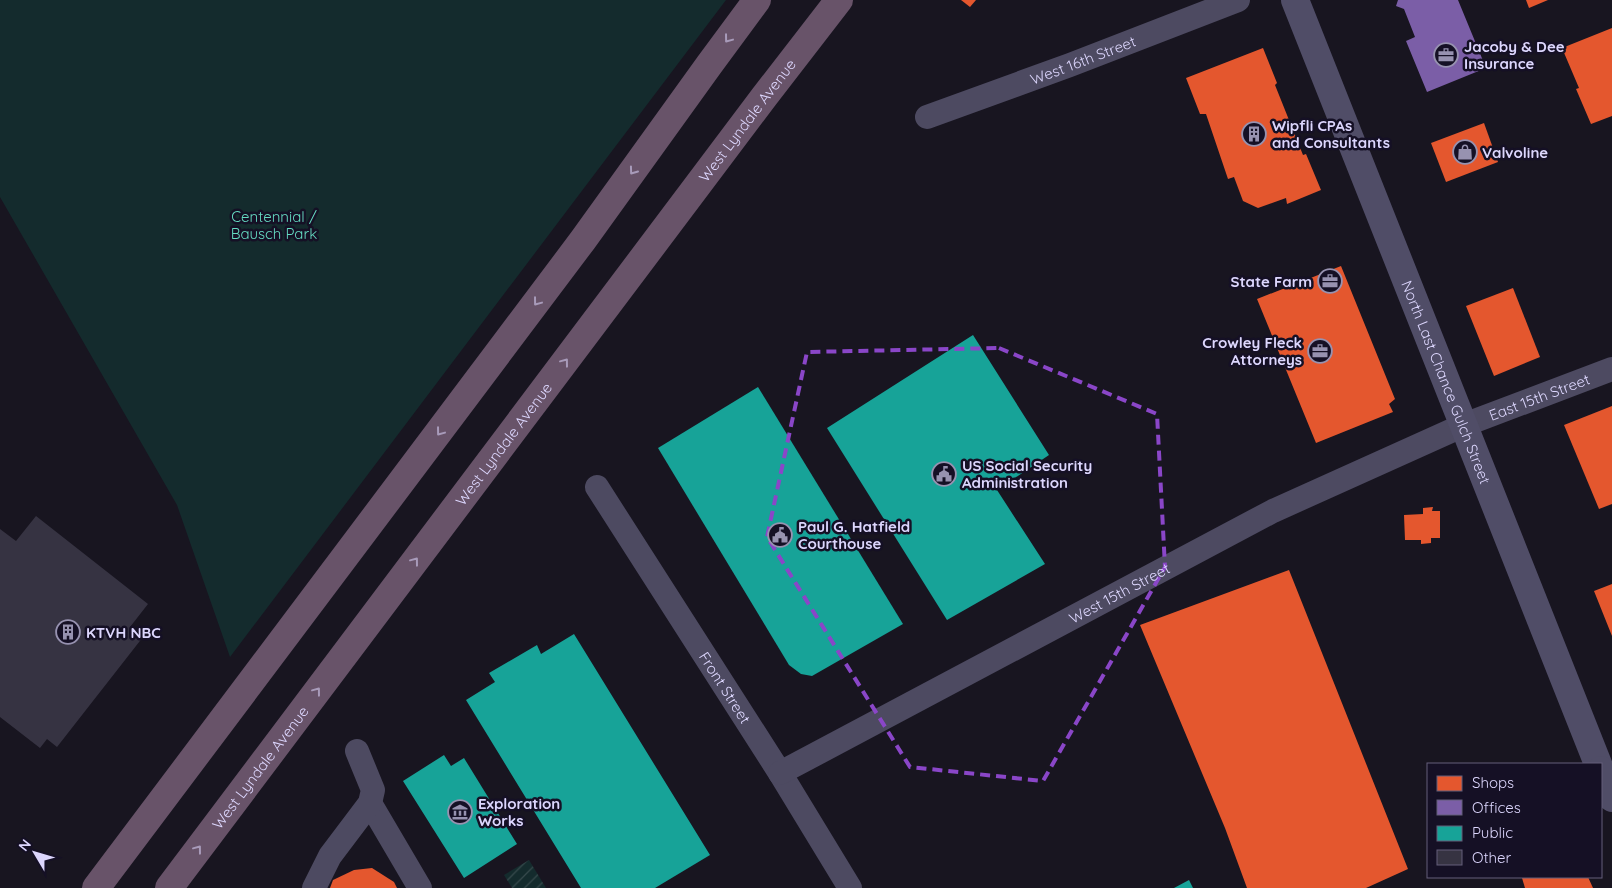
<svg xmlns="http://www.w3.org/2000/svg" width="1612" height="888" font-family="Quicksand,sans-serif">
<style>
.green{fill:#142b2d}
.garden{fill:url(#garden-furrows)}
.shops{fill:#e4572e}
.offices{fill:#7b5ea7}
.public{fill:#17a398}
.building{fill:#363342}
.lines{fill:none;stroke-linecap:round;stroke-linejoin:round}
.street{stroke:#4d4a61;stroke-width:24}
.secondary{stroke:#504d67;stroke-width:28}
.highway{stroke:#685369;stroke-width:28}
.oneway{stroke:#a89bba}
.marked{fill:none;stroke:#8a46c8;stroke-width:4;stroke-dasharray:10 6;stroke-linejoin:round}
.labels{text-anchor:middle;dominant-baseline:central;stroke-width:5;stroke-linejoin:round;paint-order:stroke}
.poi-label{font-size:15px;font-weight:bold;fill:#dcd6fd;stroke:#151025;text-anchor:start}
.street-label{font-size:15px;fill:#dcd6fd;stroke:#151025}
.park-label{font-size:15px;fill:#65dbc2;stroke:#151025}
</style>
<defs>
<pattern id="garden-furrows" width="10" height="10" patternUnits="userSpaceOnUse" patternTransform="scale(1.25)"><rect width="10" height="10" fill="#142b2d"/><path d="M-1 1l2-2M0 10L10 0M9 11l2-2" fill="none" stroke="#36494c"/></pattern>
</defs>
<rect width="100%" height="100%" fill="#181520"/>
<polygon class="green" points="0,0 726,0 230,657 177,505 0,197"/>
<polygon class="garden" points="529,860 546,888 512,888 504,875"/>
<g class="shops">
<polygon points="961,0 976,0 970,7"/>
<polygon points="1526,0 1548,0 1529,8"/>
<polygon points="1612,28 1612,116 1591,124 1576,89 1579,88 1562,48"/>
<polygon points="1263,48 1277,83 1275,85 1303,155 1306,154 1321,190 1287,204 1286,198 1258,208 1243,201 1234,177 1228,179 1206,114 1200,114 1186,78"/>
<polygon points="1484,123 1498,162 1446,182 1431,143"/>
<polygon points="1341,266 1395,399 1389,404 1393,412 1316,443 1257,299"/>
<polygon points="1513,288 1540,357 1494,376 1466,306"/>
<polygon points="1612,406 1612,504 1599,509 1564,425"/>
<polygon points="1433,507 1432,511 1440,511 1440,538 1431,538 1431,543 1421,544 1421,540 1405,540 1404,515 1423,514 1423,508"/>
<polygon points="1289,570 1408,869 1366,888 1247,888 1225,828 1140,625"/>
<polygon points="1612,584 1612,636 1594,591"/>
<polygon points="372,868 394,882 397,888 330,888 333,880 354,870"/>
<polygon points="1525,877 1588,877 1593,888 1525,888 1522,878"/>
</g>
<polygon class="offices" points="1398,0 1458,0 1486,68 1427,92 1406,41 1415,37 1404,9 1396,6"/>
<g class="public">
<polygon points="973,335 1049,455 997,490 1045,564 947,620 827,428"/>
<polygon points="758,387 903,624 812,676 801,674 789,665 658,448"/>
<polygon points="574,634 710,855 655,888 581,888 466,700 495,682 489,673 537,645 541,654"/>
<polygon points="444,755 451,766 464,758 517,844 464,878 403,781"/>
<polygon points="1189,880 1193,888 1174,888"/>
</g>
<polygon class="building" points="36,516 148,604 130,627 143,637 57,747 47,739 40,748 0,717 0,529 16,541"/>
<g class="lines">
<g class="street">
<path id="s1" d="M927 117 1070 65 1238 0"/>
<path id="s2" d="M597 487 780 773 850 888"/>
<path id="s3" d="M780 773 1273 511 1464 425 1612 369"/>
<polyline points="370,803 420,888"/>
<polyline points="314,888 330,856 370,803 373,790 357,751"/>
</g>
<g class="secondary">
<path id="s4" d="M1295 0 1598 764"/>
<polyline points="1601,770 1612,798"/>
</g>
<g class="highway">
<polyline points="96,888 583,240 709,65 757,0"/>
<path id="s5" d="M169 888 764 97 839 0"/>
</g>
</g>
<defs><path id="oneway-chevron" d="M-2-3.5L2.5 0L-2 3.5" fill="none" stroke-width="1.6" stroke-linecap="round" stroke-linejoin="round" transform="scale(1.25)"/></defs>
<g class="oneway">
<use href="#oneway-chevron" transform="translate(728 39) rotate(127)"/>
<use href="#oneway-chevron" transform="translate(633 171) rotate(126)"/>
<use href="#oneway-chevron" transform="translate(537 302) rotate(127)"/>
<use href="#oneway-chevron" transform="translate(565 362) rotate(-53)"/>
<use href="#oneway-chevron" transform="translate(440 432) rotate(127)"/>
<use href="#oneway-chevron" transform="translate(415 561) rotate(-53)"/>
<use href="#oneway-chevron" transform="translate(317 691) rotate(-53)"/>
<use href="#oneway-chevron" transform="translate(198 849) rotate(-53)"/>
</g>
<path class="marked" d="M999 348 1157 414 1165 567 1043 781 910 767 767 537 807 352Z"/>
<defs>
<g id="office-ring" transform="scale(1.25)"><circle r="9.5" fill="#151025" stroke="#9792b0" stroke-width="1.5"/><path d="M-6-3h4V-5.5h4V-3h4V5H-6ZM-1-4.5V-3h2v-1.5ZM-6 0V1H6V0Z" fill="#9792b0"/></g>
<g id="building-ring" transform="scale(1.25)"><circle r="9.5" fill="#151025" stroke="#9792b0" stroke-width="1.5"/><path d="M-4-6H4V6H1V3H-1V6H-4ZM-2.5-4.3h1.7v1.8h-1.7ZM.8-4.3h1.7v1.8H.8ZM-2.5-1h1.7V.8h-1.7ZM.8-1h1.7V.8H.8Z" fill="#9792b0"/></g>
<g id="shop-ring" transform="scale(1.25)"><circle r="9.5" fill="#151025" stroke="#9792b0" stroke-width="1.5"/><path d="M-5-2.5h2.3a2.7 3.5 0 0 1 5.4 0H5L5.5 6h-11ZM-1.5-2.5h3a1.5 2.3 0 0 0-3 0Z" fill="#9792b0"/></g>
<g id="civic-ring" transform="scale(1.25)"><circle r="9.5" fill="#151025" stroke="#9792b0" stroke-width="1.5"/><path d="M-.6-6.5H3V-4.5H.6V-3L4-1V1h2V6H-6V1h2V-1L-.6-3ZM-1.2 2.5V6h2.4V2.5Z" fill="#9792b0"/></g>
<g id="museum-ring" transform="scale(1.25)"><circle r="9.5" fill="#151025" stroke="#9792b0" stroke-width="1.5"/><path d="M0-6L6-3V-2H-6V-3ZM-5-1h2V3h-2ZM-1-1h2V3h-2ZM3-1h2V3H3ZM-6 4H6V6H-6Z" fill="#9792b0"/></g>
</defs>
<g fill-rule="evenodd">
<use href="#office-ring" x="1446" y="55"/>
<use href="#building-ring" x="1254" y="134"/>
<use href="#shop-ring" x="1465" y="152"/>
<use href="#office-ring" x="1330" y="281"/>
<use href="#office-ring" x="1320" y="351"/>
<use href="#civic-ring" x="944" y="474"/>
<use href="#civic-ring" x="780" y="535"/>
<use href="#building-ring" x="68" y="632"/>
<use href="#museum-ring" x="460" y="812"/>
</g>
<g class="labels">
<g class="poi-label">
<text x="1464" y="46">Jacoby &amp; Dee<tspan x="1464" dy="17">Insurance</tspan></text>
<text x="1272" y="125">Wipfli CPAs<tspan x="1272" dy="17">and Consultants</tspan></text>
<text x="1482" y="152">Valvoline</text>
<text x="1312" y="281" text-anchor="end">State Farm</text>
<text x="1302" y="342" text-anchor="end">Crowley Fleck<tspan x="1302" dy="17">Attorneys</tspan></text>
<text x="962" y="465">US Social Security<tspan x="962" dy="17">Administration</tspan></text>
<text x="798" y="526">Paul G. Hatfield<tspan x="798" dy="17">Courthouse</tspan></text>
<text x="86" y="632">KTVH NBC</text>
<text x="478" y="803">Exploration<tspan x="478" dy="17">Works</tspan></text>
</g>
<g class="street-label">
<text stroke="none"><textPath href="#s1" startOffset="166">West 16th Street</textPath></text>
<text stroke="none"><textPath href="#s5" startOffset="961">West Lyndale Avenue</textPath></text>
<text stroke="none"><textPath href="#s4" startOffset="411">North Last Chance Gulch Street</textPath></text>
<text stroke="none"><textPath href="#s3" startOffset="848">East 15th Street</textPath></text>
<text stroke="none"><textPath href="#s5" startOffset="556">West Lyndale Avenue</textPath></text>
<text stroke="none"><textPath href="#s3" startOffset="384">West 15th Street</textPath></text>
<text stroke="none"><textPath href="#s2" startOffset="238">Front Street</textPath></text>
<text stroke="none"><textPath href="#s5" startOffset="151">West Lyndale Avenue</textPath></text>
</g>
<g class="park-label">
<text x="274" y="216">Centennial /<tspan x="274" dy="17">Bausch Park</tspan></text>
</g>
</g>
<rect x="1427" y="763" width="175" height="115" fill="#151025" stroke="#655f7b"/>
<rect x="1437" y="776" width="25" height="15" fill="#e4572e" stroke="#655f7b"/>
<text x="1472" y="788" font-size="15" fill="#dcd6fd">Shops</text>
<rect x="1437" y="800" width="25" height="15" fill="#7b5ea7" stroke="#655f7b"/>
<text x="1472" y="813" font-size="15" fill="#dcd6fd">Offices</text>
<rect x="1437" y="826" width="25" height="15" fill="#17a398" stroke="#655f7b"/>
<text x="1472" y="838" font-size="15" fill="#dcd6fd">Public</text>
<rect x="1437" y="850" width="25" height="15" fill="#363342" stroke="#655f7b"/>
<text x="1472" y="863" font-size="15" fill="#dcd6fd">Other</text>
<g transform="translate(35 853) rotate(308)" stroke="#151025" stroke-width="4" paint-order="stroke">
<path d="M0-4L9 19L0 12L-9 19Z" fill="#dcd6fd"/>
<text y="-8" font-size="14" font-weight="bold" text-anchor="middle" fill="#dcd6fd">N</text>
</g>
</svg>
